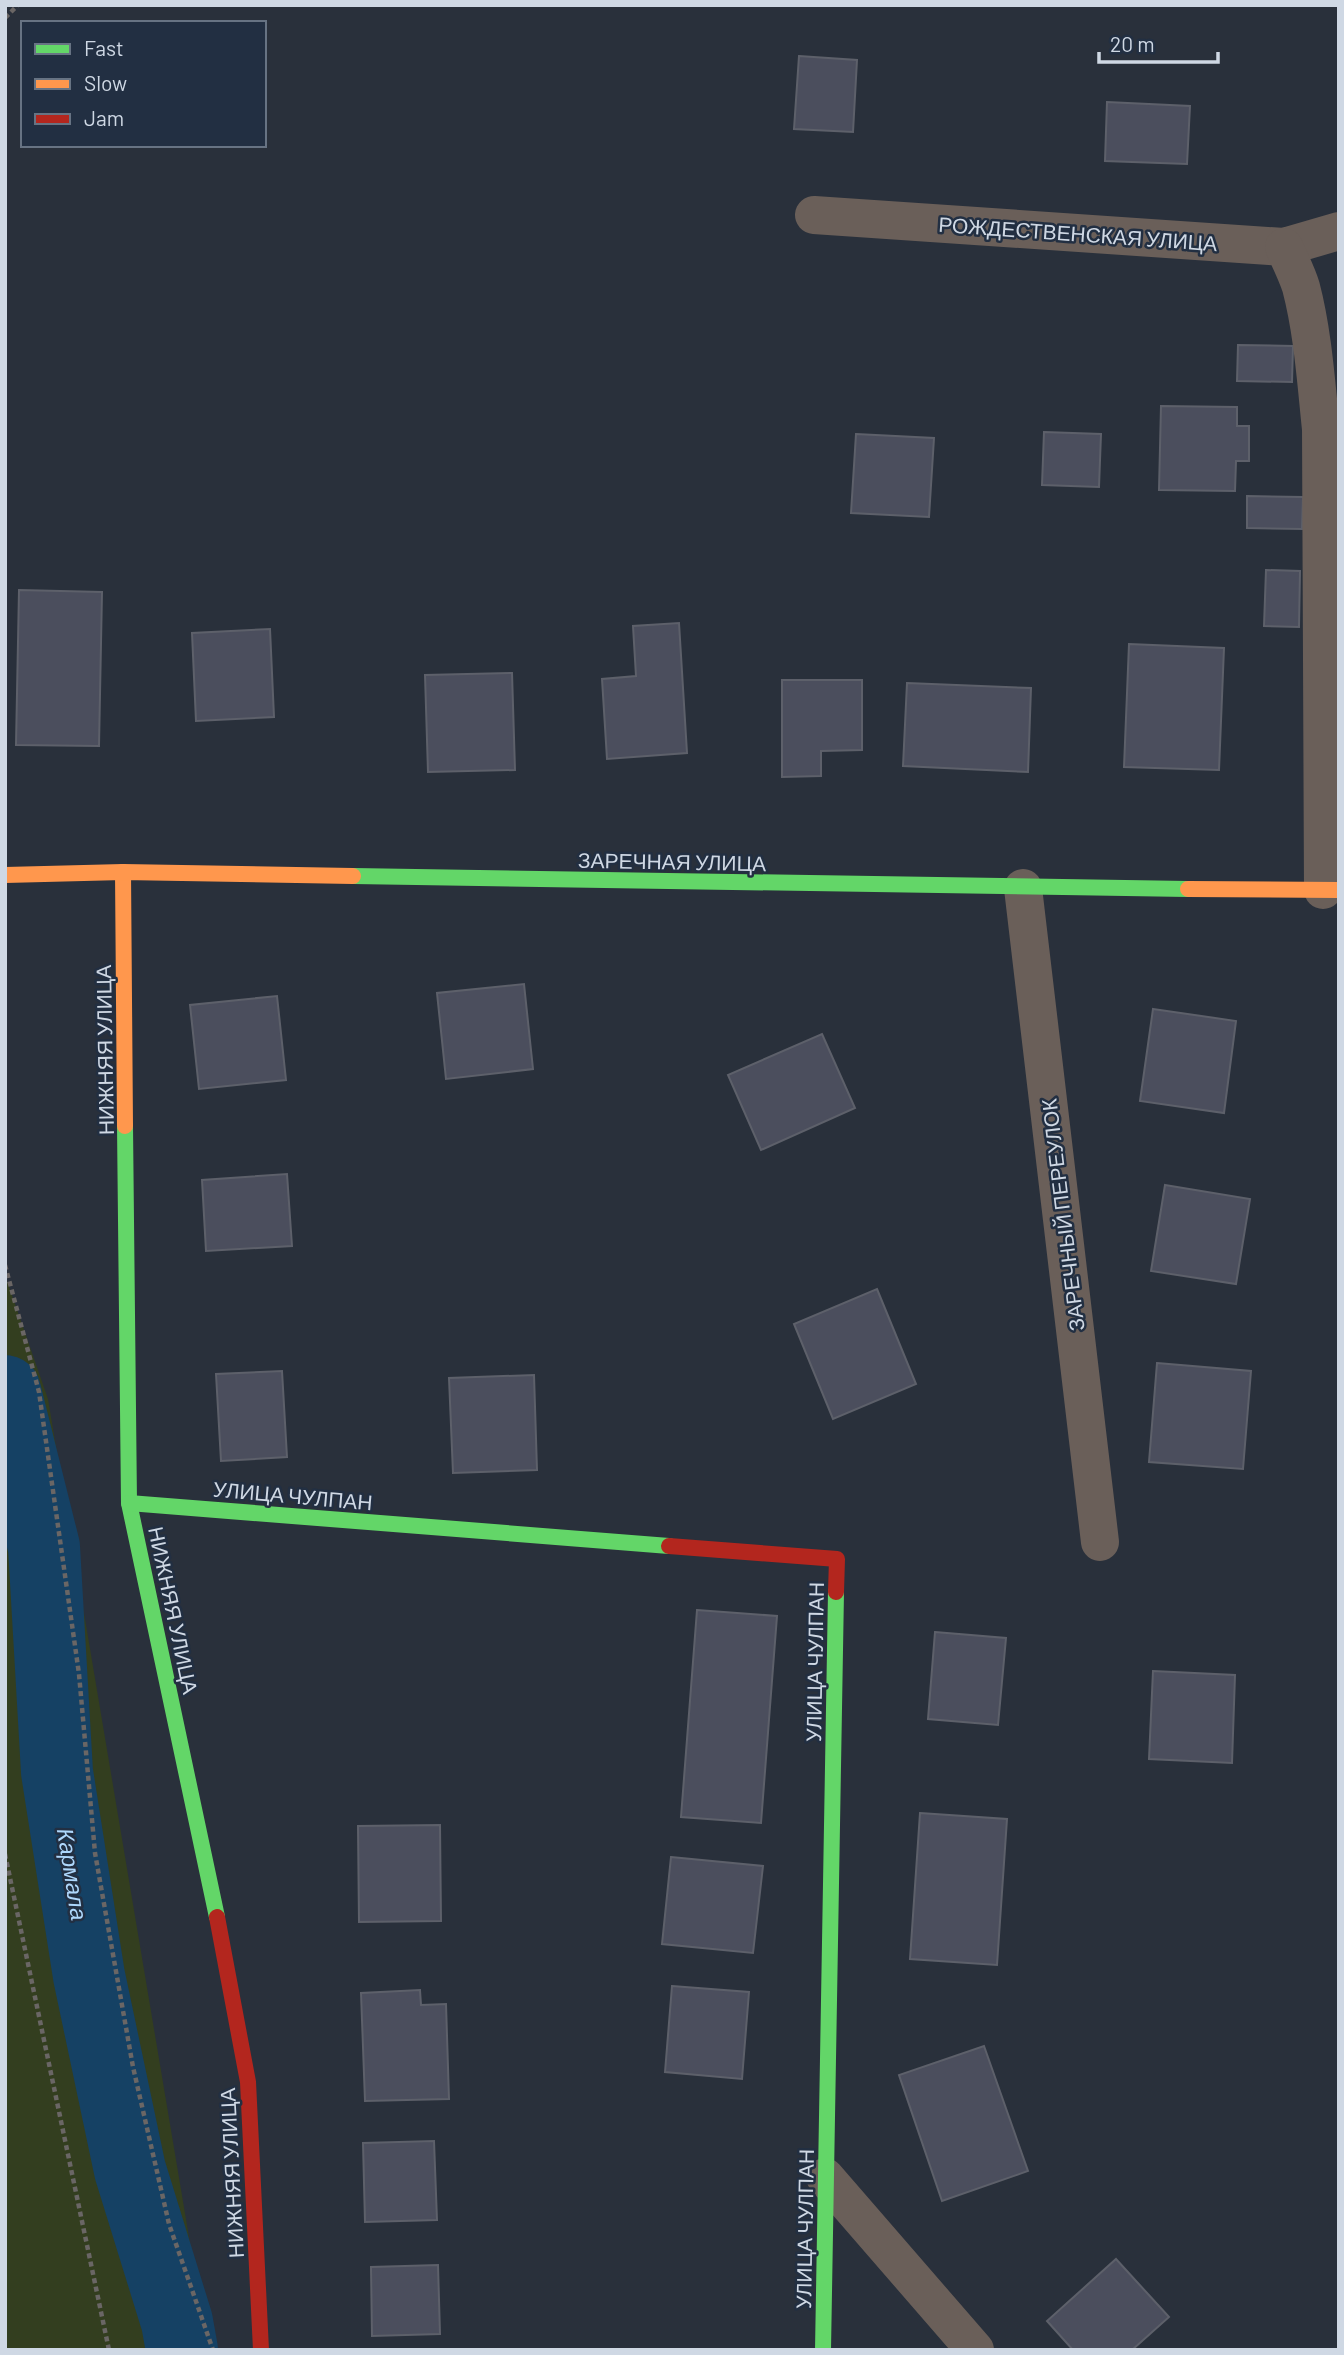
<svg xmlns="http://www.w3.org/2000/svg" width="1344" height="2355" font-family="Barlow,sans-serif">
<style>
.green{fill:#333e1f}
.lines{fill:none;stroke-linecap:round;stroke-linejoin:round}
.river{stroke:#154164;stroke-width:72}
.building{fill:#4b4e5d;stroke:#5d606a;stroke-width:2}
.path{stroke:#6a6665;stroke-width:4.5;stroke-dasharray:5 3.5;stroke-linecap:butt}
.street{stroke:#6a5f59;stroke-width:38}
.fast{stroke:#63d668;stroke-width:16}
.slow{stroke:#ff974d;stroke-width:16}
.jam{stroke:#b3261e;stroke-width:16}
.labels{text-anchor:middle;dominant-baseline:central;stroke-width:5;stroke-linejoin:round;paint-order:stroke}
.street-label{font-size:21px;fill:#cfd8e4;stroke:#222f42}
.water-label{font-size:23px;font-style:italic;fill:#aed7fc;stroke:#222f42}
</style>
<rect width="100%" height="100%" fill="#29303b"/>
<polygon class="green" points="5,1275 48,1399 208,2350 5,2350"/>
<g class="lines">
<polyline class="river" points="5,1391 44,1547 57,1772 89,1976 130,2170 177,2322 182,2350"/>
</g>
<g class="building">
<polygon points="799,56 857,60 853,132 794,129"/>
<polygon points="1107,102 1190,106 1187,164 1105,161"/>
<polygon points="1238,345 1293,346 1292,382 1237,381"/>
<polygon points="1161,406 1237,407 1237,426 1249,426 1249,461 1236,461 1235,491 1159,490"/>
<polygon points="1044,432 1101,434 1099,487 1042,485"/>
<polygon points="856,434 934,438 929,517 851,513"/>
<polygon points="1247,496 1303,497 1302,529 1247,528"/>
<polygon points="1266,570 1300,571 1299,627 1264,626"/>
<polygon points="19,590 102,592 99,746 16,745"/>
<polygon points="679,623 687,753 607,759 602,679 636,676 633,626"/>
<polygon points="270,629 274,717 196,721 192,633"/>
<polygon points="1129,644 1224,648 1219,770 1124,767"/>
<polygon points="512,673 515,770 428,772 425,675"/>
<polygon points="782,680 862,680 862,750 821,751 821,776 782,777"/>
<polygon points="907,683 1031,688 1028,772 903,766"/>
<polygon points="524,984 533,1069 446,1079 437,993"/>
<polygon points="277,996 286,1080 199,1089 190,1005"/>
<polygon points="1153,1009 1236,1021 1224,1113 1140,1101"/>
<polygon points="822,1034 855,1108 761,1150 728,1075"/>
<polygon points="287,1174 292,1246 206,1251 202,1180"/>
<polygon points="1165,1185 1250,1199 1236,1284 1151,1271"/>
<polygon points="877,1289 916,1384 833,1419 794,1324"/>
<polygon points="1157,1363 1251,1371 1243,1469 1149,1462"/>
<polygon points="282,1371 287,1457 221,1461 216,1374"/>
<polygon points="534,1375 537,1470 453,1473 449,1378"/>
<polygon points="697,1610 777,1616 761,1823 681,1817"/>
<polygon points="935,1632 1006,1638 998,1725 928,1719"/>
<polygon points="1153,1671 1235,1675 1232,1763 1149,1759"/>
<polygon points="920,1813 1007,1819 997,1965 910,1959"/>
<polygon points="440,1825 441,1921 359,1922 358,1826"/>
<polygon points="671,1857 763,1866 753,1953 662,1944"/>
<polygon points="672,1986 749,1992 742,2079 665,2072"/>
<polygon points="420,1990 421,2005 446,2004 449,2099 365,2101 361,1993"/>
<polygon points="984,2046 1028,2171 942,2201 899,2075"/>
<polygon points="434,2141 437,2220 365,2222 363,2143"/>
<polygon points="1116,2259 1169,2317 1132,2350 1073,2350 1047,2321"/>
<polygon points="438,2265 440,2334 372,2336 371,2267"/>
</g>
<g class="lines">
<g class="path">
<polyline points="5,18 18,5"/>
<polyline points="5,1265 39,1392 79,1674 95,1853 133,2067 169,2224 213,2350"/>
<polyline points="5,1854 109,2350"/>
</g>
<g class="street">
<polyline points="814,215 1284,247 1339,231"/>
<path d="M1284 247C1290 260 1297 274 1301 287 1313 333 1316 382 1321 429L1323 890"/>
<polyline points="1023,888 1100,1542"/>
<polyline points="825,2177 975,2350"/>
</g>
<g class="fast">
<polyline points="353,876 1188,889"/>
<polyline points="125,1126 129,1503 217,1917"/>
<polyline points="129,1503 669,1546"/>
<polyline points="823,2350 836,1592"/>
</g>
<g class="slow">
<polyline points="123,872 125,1126"/>
<polyline points="5,875 123,872 353,876"/>
<polyline points="1188,889 1339,890"/>
</g>
<g class="jam">
<polyline points="669,1546 837,1559 836,1592"/>
<polyline points="217,1917 248,2082 261,2350"/>
</g>
</g>
<g class="labels">
<g class="street-label">
<text transform="translate(1078 233) rotate(4)">РОЖДЕСТВЕНСКАЯ УЛИЦА</text>
<text transform="translate(672 861) rotate(1)">ЗАРЕЧНАЯ УЛИЦА</text>
<text transform="translate(104 1050) rotate(-91)">НИЖНЯЯ УЛИЦА</text>
<text transform="translate(1062 1215) rotate(-97)">ЗАРЕЧНЫЙ ПЕРЕУЛОК</text>
<text transform="translate(293 1495) rotate(5)">УЛИЦА ЧУЛПАН</text>
<text transform="translate(174 1610) rotate(78)">НИЖНЯЯ УЛИЦА</text>
<text transform="translate(814 1662) rotate(-89)">УЛИЦА ЧУЛПАН</text>
<text transform="translate(231 2173) rotate(-93)">НИЖНЯЯ УЛИЦА</text>
<text transform="translate(804 2229) rotate(-89)">УЛИЦА ЧУЛПАН</text>
</g>
<g class="water-label">
<text transform="translate(73 1874) rotate(81)">Кармала</text>
</g>
</g>
<rect width="1344" height="2355" fill="none" stroke="#cfd8e4" stroke-width="14"/>
<rect x="21" y="21" width="245" height="126" fill="#222f42" stroke="#677383" stroke-width="2"/>
<rect x="35" y="44" width="35" height="10" fill="#63d668" stroke="#677383" stroke-width="2"/>
<text x="84" y="56" font-size="21" fill="#cfd8e4">Fast</text>
<rect x="35" y="79" width="35" height="10" fill="#ff974d" stroke="#677383" stroke-width="2"/>
<text x="84" y="91" font-size="21" fill="#cfd8e4">Slow</text>
<rect x="35" y="114" width="35" height="10" fill="#b3261e" stroke="#677383" stroke-width="2"/>
<text x="84" y="126" font-size="21" fill="#cfd8e4">Jam</text>
<path d="M1099 52v10h119v-10" fill="none" stroke="#cfd8e4" stroke-width="3.5"/>
<text x="1110" y="52" font-size="21" fill="#cfd8e4" stroke="#222f42" stroke-width="5" paint-order="stroke">20 m</text>
</svg>
